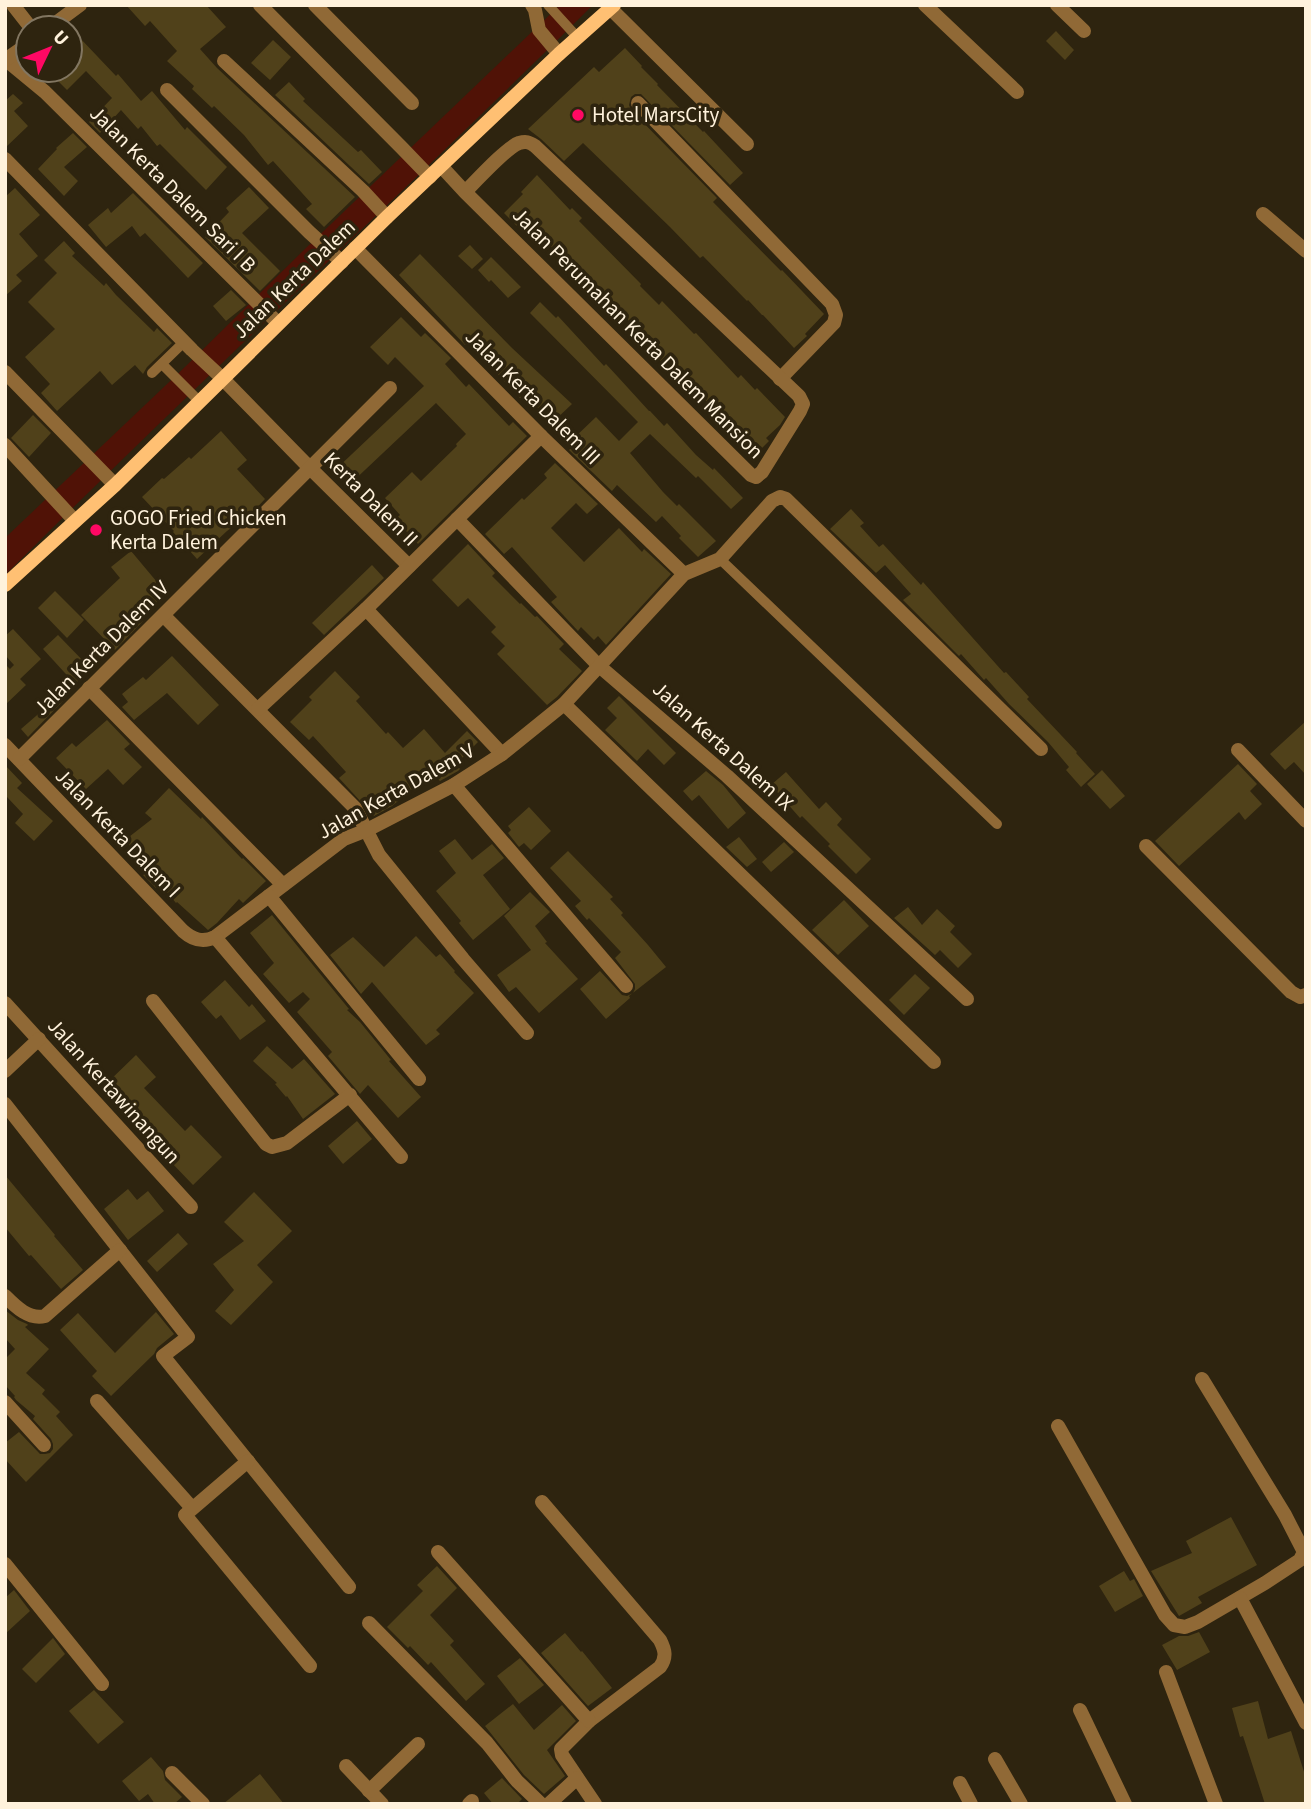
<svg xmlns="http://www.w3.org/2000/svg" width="1311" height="1809" font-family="'Source Sans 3',sans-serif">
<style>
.water{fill:#501206}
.building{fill:#50411a}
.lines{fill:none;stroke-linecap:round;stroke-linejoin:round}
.lane{stroke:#906936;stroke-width:10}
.street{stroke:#906936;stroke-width:14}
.secondary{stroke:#ffc073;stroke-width:14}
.poi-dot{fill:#ff0864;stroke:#2e240f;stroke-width:2.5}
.labels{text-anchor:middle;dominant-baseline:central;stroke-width:7;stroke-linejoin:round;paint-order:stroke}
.poi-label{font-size:21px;fill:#fff2dc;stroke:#2e240f;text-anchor:start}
.street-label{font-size:21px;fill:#fff2dc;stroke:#2e240f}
</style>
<rect width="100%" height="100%" fill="#2e240f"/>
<path class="water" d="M560 5H593C399 197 198 382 5 575V538L186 366 307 247Z"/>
<g class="building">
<polygon points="126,5 206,5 226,27 200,49 217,68 355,197 324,227 306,209 312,204 273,161 268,165 244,135 214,106 212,108 192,89 194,86 167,61 177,51 150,21 145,26"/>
<polygon points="1056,31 1074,50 1065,60 1046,41"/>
<polygon points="79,37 116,76 118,74 141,101 152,91 185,130 187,127 227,167 206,190 160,144 157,146 141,126 138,129 121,110 100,133 89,122 112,98 86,71 67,90 47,70 70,70 70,46"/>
<polygon points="273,40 291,57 270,80 251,63"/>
<polygon points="625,48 642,66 641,67 658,84 657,85 703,132 704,131 743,173 730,185 641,94 635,94 631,97 629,105 631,110 717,198 713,202 781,271 782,270 824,314 805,334 807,336 794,348 763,315 762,315 748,300 747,301 703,256 700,258 670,227 583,143 564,161 541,139 528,129 594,67 599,72"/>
<polygon points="289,82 305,99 303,101 358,152 361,150 382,172 369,184 275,95"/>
<polygon points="13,94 23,103 14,111 28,126 5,148 5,101"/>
<polygon points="73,133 87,147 64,167 78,181 64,196 38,169 57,149 56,148"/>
<polygon points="537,175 570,210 572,208 582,218 579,221 641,284 640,286 659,305 662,301 694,334 696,333 738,378 741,375 755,390 757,388 785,417 780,425 766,438 769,441 756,454 712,410 713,408 692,387 690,389 632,334 637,329 618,310 613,315 555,255 557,253 539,234 534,239 519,223 517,226 504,213 523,194 521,192"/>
<polygon points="249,187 269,208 242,233 280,271 260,291 205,237 229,212 226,208"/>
<polygon points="15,188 40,215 19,234 38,256 16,275 22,281 5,296 5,197"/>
<polygon points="133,193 203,263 188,278 145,233 140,237 132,226 106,247 88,225 108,208 111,213"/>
<polygon points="64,241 75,253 72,256 104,286 106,283 116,295 154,332 157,328 172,343 147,367 143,374 135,365 112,385 100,371 57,411 41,393 50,384 25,357 55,329 28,302 57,273 44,260"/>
<polygon points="470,245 483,259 472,269 458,256"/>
<polygon points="420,254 512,348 572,404 552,423 524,394 520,398 468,342 465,345 399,275"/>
<polygon points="491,257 521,287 508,298 491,280 489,282 478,270"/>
<polygon points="231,290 246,305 226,321 213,306"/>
<polygon points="540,302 556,318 558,316 604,366 606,364 618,377 649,411 650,411 664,426 667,423 696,455 713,470 714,468 743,498 731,509 698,476 696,478 650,434 630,453 663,492 677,506 679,504 716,541 698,557 679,538 681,536 662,516 656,522 617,485 612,491 569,450 576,444 572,440 596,417 619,441 638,422 530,313"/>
<polygon points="401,317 421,337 425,333 451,358 445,364 466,387 469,384 509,426 513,422 527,436 418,544 395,519 400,515 385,498 412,472 421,481 457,446 456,444 466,434 436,403 348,486 334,471 424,386 395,357 388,365 370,347"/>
<polygon points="33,415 51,433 29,457 11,438"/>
<polygon points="221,431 247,460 237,469 265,499 248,517 247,516 227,531 197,559 173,532 174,531 142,497 162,478 164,479 189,457 191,459"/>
<polygon points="555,463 598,504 587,514 576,503 551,528 584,562 619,528 642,552 644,549 671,574 606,645 598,636 594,640 581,627 578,631 551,602 557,597 512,547 504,554 485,534 522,498 524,500 547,478 544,474"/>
<polygon points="851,509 864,523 860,526 879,547 883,544 921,585 923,582 1004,673 1006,672 1029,697 1027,699 1077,752 1076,753 1095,774 1081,787 1066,770 1069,767 1048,742 1009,704 986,678 984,680 961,654 959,656 903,600 911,594 885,565 876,573 830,529"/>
<polygon points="468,544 495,573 492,576 520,604 521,603 535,617 537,616 564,644 559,649 582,671 557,697 547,705 497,654 505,646 491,632 496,627 468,598 458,607 432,580"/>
<polygon points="131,551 167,594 139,617 143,621 115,650 81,615 120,578 111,567"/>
<polygon points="372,565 384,578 324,635 312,623"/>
<polygon points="55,591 84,620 67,638 38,608"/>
<polygon points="13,629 41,659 20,679 26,685 5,705 5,664 10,669 14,665 5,655 5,636"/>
<polygon points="58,635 91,669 75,684 43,649"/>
<polygon points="172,656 219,705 198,725 167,693 134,720 122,707 128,702 122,694 143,677 146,680"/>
<polygon points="335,671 360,697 356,701 386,734 388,732 403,748 424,729 445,753 467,731 478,742 456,764 460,769 458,771 440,781 432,773 392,806 374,816 339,778 346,772 313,736 309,740 290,722 312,700 309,697"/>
<polygon points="59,696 63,701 28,737 21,729"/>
<polygon points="619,696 676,753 664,765 648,749 637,761 605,730 617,718 607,708"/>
<polygon points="107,720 130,744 124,749 142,767 123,785 108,769 86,789 56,758 72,743 76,747"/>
<polygon points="1306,721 1306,775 1294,762 1285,770 1270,754"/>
<polygon points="1238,764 1257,784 1250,791 1262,804 1245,820 1239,812 1179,866 1155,841"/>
<polygon points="5,765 22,783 17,788 53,821 34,841 15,823 23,814 7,797 5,799"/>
<polygon points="1102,770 1125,796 1110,809 1087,784"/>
<polygon points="706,771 723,785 746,813 728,829 699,795 692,801 683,791"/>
<polygon points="786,772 819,809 826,802 842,819 837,825 871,859 856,874 828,846 830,844 802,816 800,818 771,785"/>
<polygon points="169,788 201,819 202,817 242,859 243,858 266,881 243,903 239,899 217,923 208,930 177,902 176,903 160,884 156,888 143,875 149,870 125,840 152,819 145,813"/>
<polygon points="529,807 551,831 531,850 524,843 519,847 508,833 511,830 508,826"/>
<polygon points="739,837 757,859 747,867 726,847"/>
<polygon points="455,839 472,860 492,844 504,858 483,875 510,909 473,940 459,923 461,921 436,891 456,873 439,851"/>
<polygon points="784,842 794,852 771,872 762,862"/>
<polygon points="568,851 613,897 610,899 623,913 621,915 648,945 666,967 629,996 630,998 606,1019 580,989 600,971 622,995 627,996 633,993 635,989 635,984 615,958 621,952 589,918 587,920 575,906 581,901 550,868"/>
<polygon points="530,892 550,912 535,926 547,942 545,943 578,979 539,1013 516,987 509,992 497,975 531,950 504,916"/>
<polygon points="844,900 869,926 838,955 812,930"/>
<polygon points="908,907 922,925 937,909 955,926 950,932 972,954 958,968 940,950 935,955 894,918"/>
<polygon points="272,915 349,1009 347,1010 360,1022 391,1060 389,1061 421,1097 398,1118 368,1085 360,1094 328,1056 332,1052 297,1012 310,999 303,992 289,1003 263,974 274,963 250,933"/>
<polygon points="416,936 436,957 440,954 455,971 454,972 474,993 436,1030 440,1034 426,1045 372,982 361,994 330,955 353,937 384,967"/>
<polygon points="915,974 930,988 904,1015 889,1000"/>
<polygon points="225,980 249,1007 252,1004 266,1021 240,1040 221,1015 216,1019 201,1002"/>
<polygon points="267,1046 292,1069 304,1059 335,1094 303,1119 287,1096 286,1097 275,1084 277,1083 253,1061"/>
<polygon points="136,1055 156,1077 144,1088 185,1131 191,1125 222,1157 193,1185 125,1114 129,1110 105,1085"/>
<polygon points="357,1121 372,1139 343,1164 328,1146"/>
<polygon points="5,1175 55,1235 54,1236 83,1270 61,1289 31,1255 29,1256 5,1227"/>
<polygon points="128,1189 137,1200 148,1191 164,1211 128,1240 104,1209"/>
<polygon points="254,1192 292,1231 257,1265 273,1282 231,1325 215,1311 234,1290 213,1264 244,1241 224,1222"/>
<polygon points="178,1233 188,1244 157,1272 147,1261"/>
<polygon points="5,1310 18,1320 27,1324 28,1325 25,1327 49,1349 26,1373 45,1390 42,1394 60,1412 56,1416 73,1435 26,1482 5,1459 5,1443 19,1432 40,1454 45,1454 50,1453 53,1449 53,1444 51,1439 33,1419 35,1416 16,1400 14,1397 15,1396 5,1385 5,1359 15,1349 5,1338"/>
<polygon points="156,1312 174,1334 157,1348 154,1354 111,1396 92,1376 97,1371 60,1330 78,1313 115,1353"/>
<polygon points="1231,1517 1257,1565 1198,1597 1202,1603 1179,1616 1151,1571 1192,1553 1186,1541"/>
<polygon points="437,1566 457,1588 430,1615 454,1641 450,1645 485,1684 466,1701 431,1662 428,1665 410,1646 408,1648 387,1627 423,1591 417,1585"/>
<polygon points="1124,1571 1130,1581 1134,1579 1143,1596 1115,1612 1099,1586"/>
<polygon points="14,1590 30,1611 5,1634 5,1598"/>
<polygon points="1199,1632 1210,1652 1177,1670 1162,1645 1179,1636 1188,1636"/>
<polygon points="565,1633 581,1652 582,1651 612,1688 588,1706 541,1653"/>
<polygon points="53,1638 65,1654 36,1683 22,1669"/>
<polygon points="520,1658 544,1685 519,1704 497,1676"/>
<polygon points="94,1690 124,1722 98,1744 69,1711"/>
<polygon points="1258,1701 1268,1739 1291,1731 1306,1778 1306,1804 1265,1804 1243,1736 1240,1737 1232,1708"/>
<polygon points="513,1704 534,1730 562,1705 576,1721 547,1750 565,1776 544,1794 524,1775 485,1726"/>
<polygon points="151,1757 163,1771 165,1780 182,1797 174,1804 155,1804 148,1794 139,1801 122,1781"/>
<polygon points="260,1774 284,1804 223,1804"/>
<polygon points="502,1778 522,1799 517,1804 493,1804 484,1793"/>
</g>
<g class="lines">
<g class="lane">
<polyline points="548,5 578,38"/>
<polyline points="162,364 199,401"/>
<polyline points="152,373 184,342"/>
<polyline points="720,559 997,824"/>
</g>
<g class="street">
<polyline points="13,5 31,28"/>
<polyline points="260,5 402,148 430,177"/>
<polyline points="315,5 412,103"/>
<polyline points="532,5 535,10 539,30 559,54"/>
<polyline points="925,5 1017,92"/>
<polyline points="1057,5 1084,31"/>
<polyline points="611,9 747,144"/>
<polyline points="49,28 80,5"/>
<polyline points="5,59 45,92 278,323"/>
<polyline points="5,60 28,44"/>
<polyline points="224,61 363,191 387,217"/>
<polyline points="167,90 309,232 342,262"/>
<polyline points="638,103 832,304 836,315 834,323 780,379"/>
<polyline points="5,159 192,350 222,378 304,462 409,566"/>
<path d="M441 166 465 192 751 475 756 477 762 472 800 411 803 404 799 396 535 146C529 142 526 141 519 143 507 147 476 181 465 192"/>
<polyline points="1263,214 1306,251"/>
<polyline points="355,248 541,436 684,574"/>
<polyline points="5,372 115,485"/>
<polyline points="5,445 75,521"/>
<polyline points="457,519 598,665 727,776 967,999"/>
<polyline points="366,609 502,754"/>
<polyline points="164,616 355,808 379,855 463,959 527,1033"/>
<polyline points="89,688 283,885"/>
<polyline points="564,704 934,1062"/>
<polyline points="258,709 366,609 541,436"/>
<path d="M5 745 183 931C193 940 203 943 215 937L344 839 367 830 454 785 502 754 564 704 684 574 720 559 772 501 780 497 786 499 1041 749"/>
<polyline points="1238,750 1306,821"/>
<polyline points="19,759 390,388"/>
<polyline points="454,785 626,986"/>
<polyline points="1146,846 1291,992 1300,997 1306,995"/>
<polyline points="269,896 419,1079"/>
<polyline points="215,937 401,1157"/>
<polyline points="153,1001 266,1144 272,1147 287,1143 350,1095"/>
<polyline points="5,1003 191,1207"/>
<polyline points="5,1071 39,1039"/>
<polyline points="5,1104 188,1337 163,1356 349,1587"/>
<path d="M5 1296C16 1307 29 1320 45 1316L120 1250"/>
<polyline points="97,1401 192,1508"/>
<polyline points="5,1402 44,1445"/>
<polyline points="1058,1426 1165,1615 1174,1625 1185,1627 1198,1622 1265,1583 1300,1560 1304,1552 1285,1515 1202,1379"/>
<polyline points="248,1461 185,1515 310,1666"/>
<path d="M542 1502 660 1640C665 1650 667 1657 660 1667L589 1721 561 1749 562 1755 595 1804"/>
<polyline points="438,1552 589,1721"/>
<polyline points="5,1564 102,1684"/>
<polyline points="1240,1598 1306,1723"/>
<polyline points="369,1623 487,1743 517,1781 541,1804"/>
<polyline points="1166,1672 1216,1804"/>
<polyline points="1080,1710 1125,1804"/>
<polyline points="995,1759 1021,1804"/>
<polyline points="346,1766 382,1804"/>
<polyline points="172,1773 203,1804"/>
<polyline points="960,1783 971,1804"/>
<polyline points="369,1791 418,1744"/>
<polyline points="469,1804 472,1801"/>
<polyline points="549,1804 577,1778"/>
</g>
<polyline class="secondary" points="5,585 115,485 387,217 559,54 614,5"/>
</g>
<g class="poi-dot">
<circle cx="578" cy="115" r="7"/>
<circle cx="96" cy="530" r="7"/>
</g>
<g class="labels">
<g class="poi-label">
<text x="592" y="115">Hotel MarsCity</text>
<text x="110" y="518">GOGO Fried Chicken<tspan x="110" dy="24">Kerta Dalem</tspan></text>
</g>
<g class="street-label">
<text transform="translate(173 189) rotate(45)">Jalan Kerta Dalem Sari I B</text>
<text transform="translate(294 279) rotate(-44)">Jalan Kerta Dalem</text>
<text transform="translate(638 333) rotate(45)">Jalan Perumahan Kerta Dalem Mansion</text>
<text transform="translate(533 397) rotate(45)">Jalan Kerta Dalem III</text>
<text transform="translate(371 499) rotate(45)">Kerta Dalem II</text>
<text transform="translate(101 648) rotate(-45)">Jalan Kerta Dalem IV</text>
<text transform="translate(723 746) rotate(42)">Jalan Kerta Dalem IX</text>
<text transform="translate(396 791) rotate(-29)">Jalan Kerta Dalem V</text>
<text transform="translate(118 833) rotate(46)">Jalan Kerta Dalem I</text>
<text transform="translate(114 1091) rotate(48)">Jalan Kertawinangun</text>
</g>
</g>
<rect width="1311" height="1809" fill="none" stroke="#fff2dc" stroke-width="14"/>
<g transform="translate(49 49) rotate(47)"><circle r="33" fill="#2e240f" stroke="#827661" stroke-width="2"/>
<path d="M0-5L12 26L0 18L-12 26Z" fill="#ff0864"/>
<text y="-10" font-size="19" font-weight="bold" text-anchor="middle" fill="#fff2dc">U</text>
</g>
</svg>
